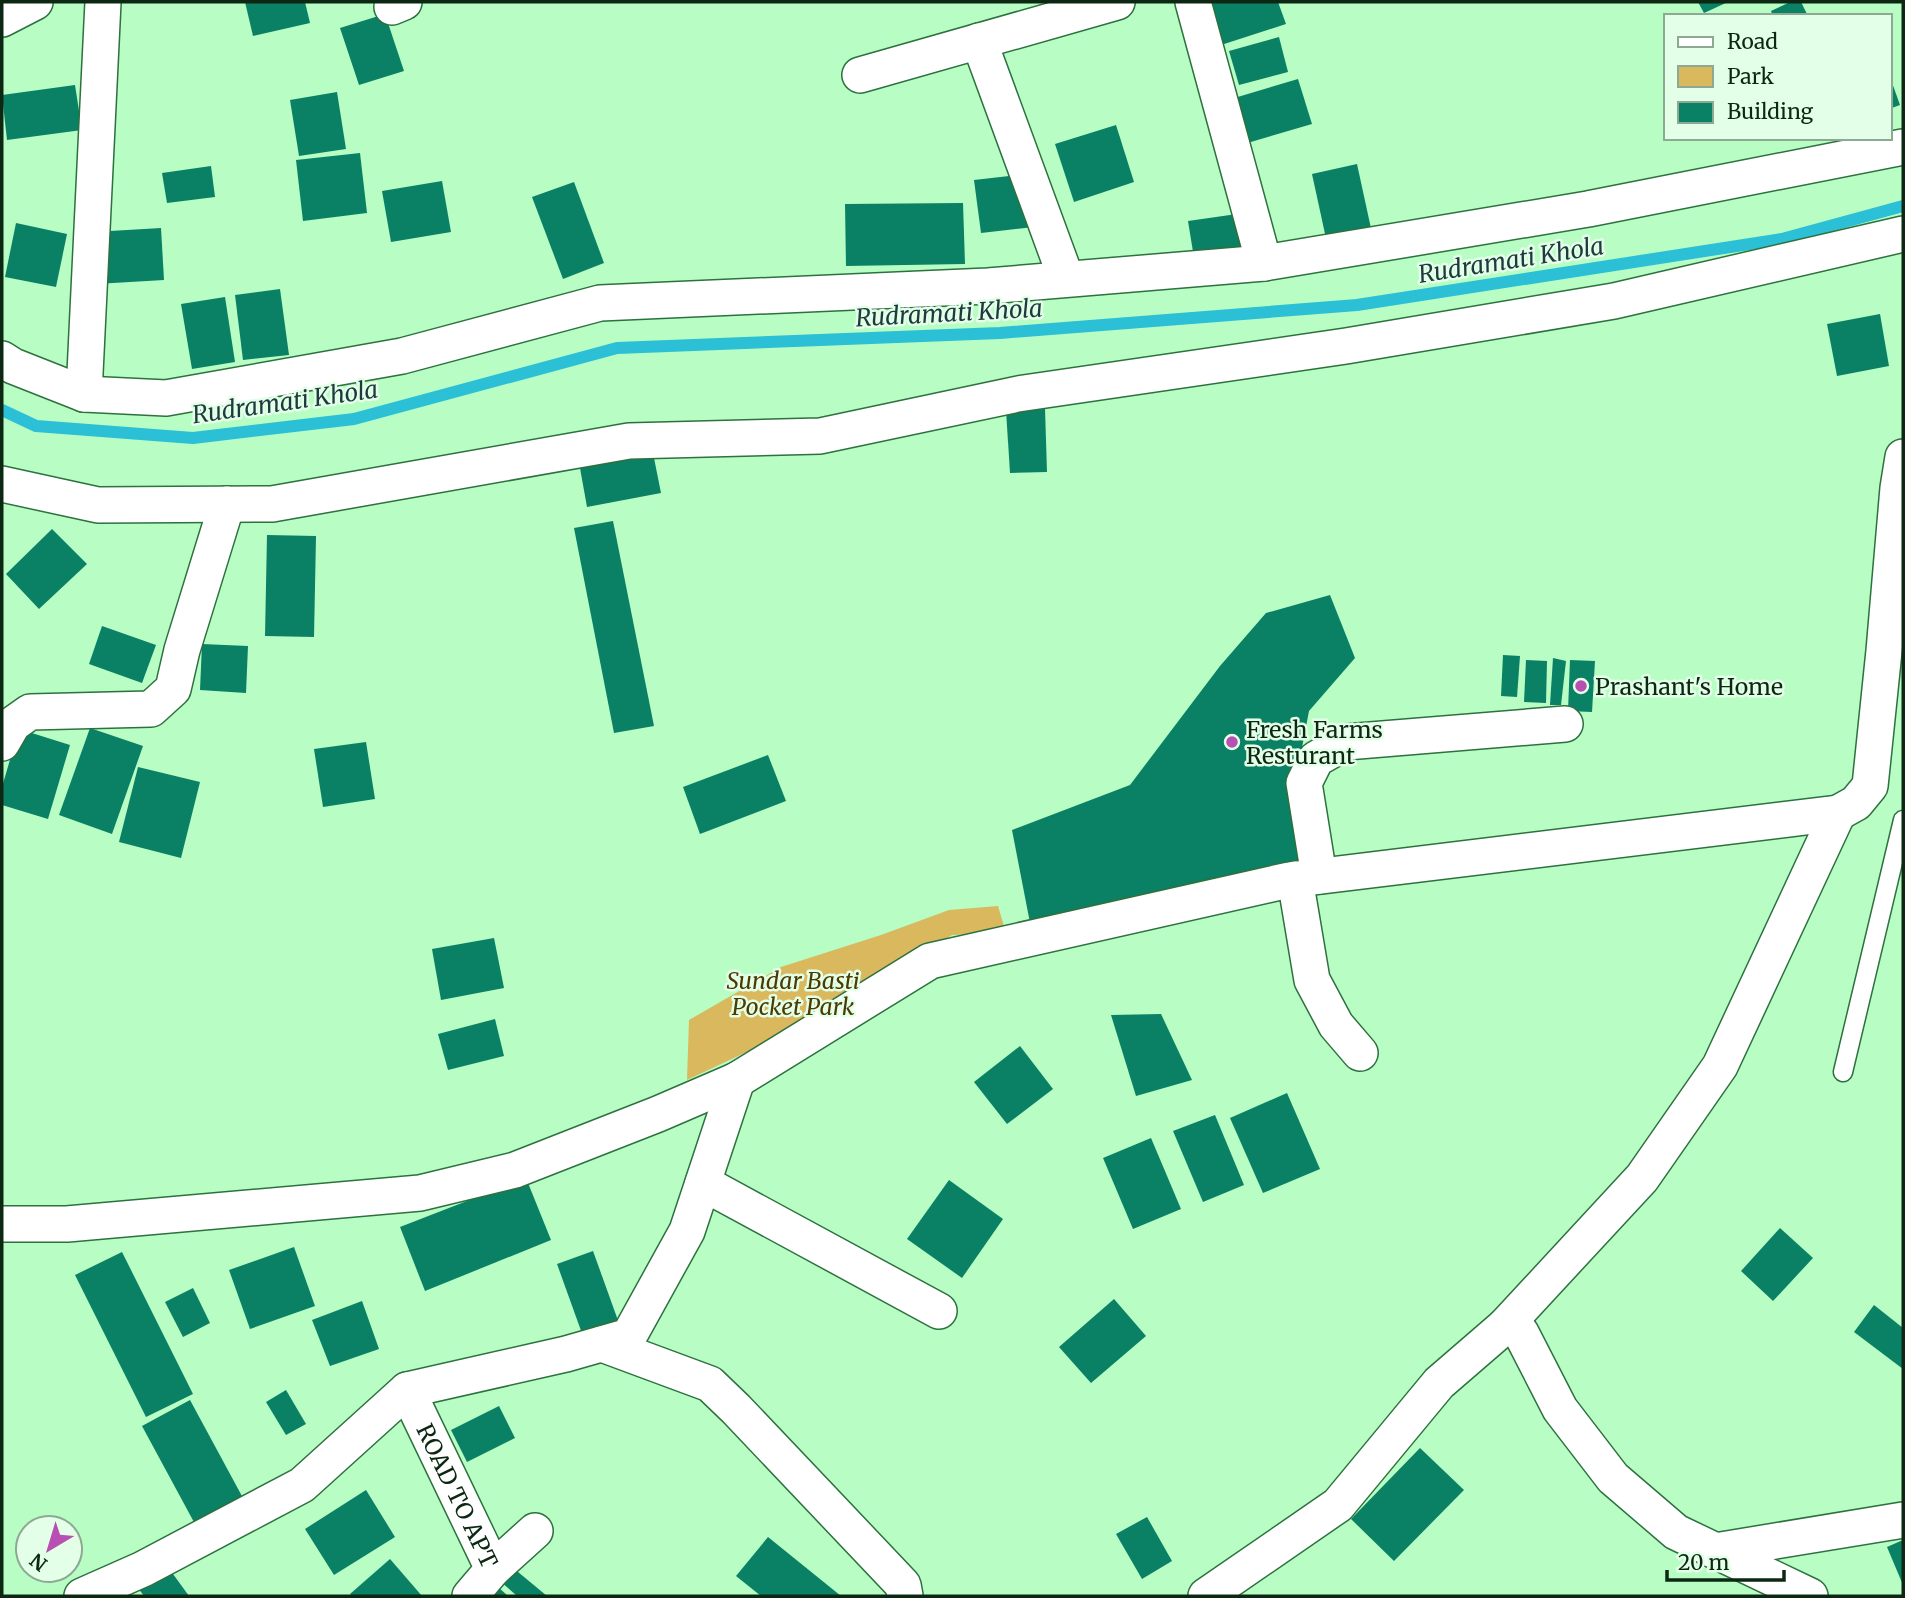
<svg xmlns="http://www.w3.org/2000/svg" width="1905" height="1598" font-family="Merriweather,serif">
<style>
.green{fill:#d9b85e}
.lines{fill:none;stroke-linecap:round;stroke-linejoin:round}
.stream{stroke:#2bc0d5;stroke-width:12}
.building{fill:#0a8064}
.lane-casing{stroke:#2d713f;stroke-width:21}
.street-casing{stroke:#2d713f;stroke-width:38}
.lane{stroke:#fff;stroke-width:18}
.street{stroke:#fff;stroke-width:35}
.poi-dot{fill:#b84fb2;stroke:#e4ffe8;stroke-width:2.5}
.labels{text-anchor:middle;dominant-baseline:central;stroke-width:5;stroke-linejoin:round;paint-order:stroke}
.poi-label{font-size:23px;fill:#0c2813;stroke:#e4ffe8;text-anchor:start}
.park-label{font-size:23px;font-style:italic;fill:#4b3a01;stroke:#e4ffe8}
.street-label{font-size:23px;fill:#0c2813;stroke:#e4ffe8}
.water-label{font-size:24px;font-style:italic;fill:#1d3a3f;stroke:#e4ffe8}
</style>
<rect width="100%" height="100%" fill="#b7fdc4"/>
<polygon class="green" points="998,906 1006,933 952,935 859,992 753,1049 687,1080 689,1020 781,967 881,935 949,910"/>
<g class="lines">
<polyline class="stream" points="2,410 36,426 193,438 354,419 617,348 1000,333 1357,305 1782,239 1903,206"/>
</g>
<g class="building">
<polygon points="245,2 305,2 310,23 253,36"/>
<polygon points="1203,2 1278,2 1286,24 1218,46"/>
<polygon points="1698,2 1728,2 1704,13"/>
<polygon points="1790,2 1801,2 1808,16 1773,16 1771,11"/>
<polygon points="385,14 404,71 359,85 340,28"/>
<polygon points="1279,37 1288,72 1239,85 1229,51"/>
<polygon points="1890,77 1900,105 1889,109 1889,78"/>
<polygon points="1298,79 1312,124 1244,144 1231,99"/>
<polygon points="75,85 82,130 7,140 2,95"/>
<polygon points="337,92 346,149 299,156 290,100"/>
<polygon points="1116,125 1134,182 1074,202 1055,144"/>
<polygon points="360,153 367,213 303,221 296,160"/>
<polygon points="1357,164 1372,233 1327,243 1312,174"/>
<polygon points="211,166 215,197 167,203 162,173"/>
<polygon points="1027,174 1034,227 981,233 974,180"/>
<polygon points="442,181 451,232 391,242 382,191"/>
<polygon points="574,182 604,263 563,279 532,197"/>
<polygon points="963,203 965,264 846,266 845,204"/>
<polygon points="1237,214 1244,257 1195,264 1188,221"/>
<polygon points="16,223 67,234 56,287 5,277"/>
<polygon points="161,228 164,280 96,284 93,232"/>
<polygon points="280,289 289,355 243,360 235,295"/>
<polygon points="225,297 235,362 192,369 181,304"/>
<polygon points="1880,314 1889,366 1837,376 1827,324"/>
<polygon points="1045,409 1047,472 1010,473 1006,410"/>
<polygon points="653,453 661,493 587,507 580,468"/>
<polygon points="613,521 654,726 614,733 574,528"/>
<polygon points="52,529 87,564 39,609 6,574"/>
<polygon points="267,535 316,536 314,637 265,636"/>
<polygon points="1330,595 1355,658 1309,711 1297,774 1307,867 1031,928 1012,830 1130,785 1220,666 1266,613"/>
<polygon points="102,626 156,645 142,683 89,664"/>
<polygon points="202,644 248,646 246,693 200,690"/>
<polygon points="1503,655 1520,656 1517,697 1501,696"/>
<polygon points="1553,658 1566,661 1561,705 1550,705"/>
<polygon points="1526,660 1547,661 1546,703 1524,702"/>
<polygon points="1570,660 1595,661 1592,712 1568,711"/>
<polygon points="90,728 143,746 112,834 59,815"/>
<polygon points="19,729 70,745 48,819 2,805 2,787"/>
<polygon points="366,742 375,799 323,807 314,749"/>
<polygon points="768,755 786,801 700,834 683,787"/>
<polygon points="138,767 200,782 181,858 119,842"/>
<polygon points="494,938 504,988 441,1000 432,949"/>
<polygon points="1161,1014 1192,1080 1136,1096 1111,1015"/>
<polygon points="495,1019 504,1056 448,1070 438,1034"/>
<polygon points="1020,1046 1053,1089 1007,1124 974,1082"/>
<polygon points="1287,1093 1320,1169 1263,1193 1230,1118"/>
<polygon points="1215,1115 1244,1185 1203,1202 1173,1131"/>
<polygon points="1151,1138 1181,1209 1133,1229 1103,1158"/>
<polygon points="526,1178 551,1240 425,1291 400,1227"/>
<polygon points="949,1180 1003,1219 962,1278 907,1239"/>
<polygon points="1780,1228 1813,1258 1773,1301 1741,1271"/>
<polygon points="294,1247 315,1306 250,1329 229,1270"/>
<polygon points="593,1251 620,1326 584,1339 557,1264"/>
<polygon points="122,1252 193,1394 146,1417 75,1275"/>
<polygon points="193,1288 210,1323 183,1337 165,1302"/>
<polygon points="1114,1299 1146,1336 1091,1383 1059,1347"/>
<polygon points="362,1301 379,1349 330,1366 312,1320"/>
<polygon points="1874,1305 1903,1328 1903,1369 1854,1332"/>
<polygon points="286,1390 306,1424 286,1435 266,1402"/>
<polygon points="190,1400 243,1498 195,1524 142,1426"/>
<polygon points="499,1406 515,1438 467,1462 451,1430"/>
<polygon points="1420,1448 1464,1490 1394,1561 1351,1519"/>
<polygon points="366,1490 395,1537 334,1575 305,1529"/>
<polygon points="1147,1517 1172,1561 1142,1579 1116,1534"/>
<polygon points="768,1537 841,1596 761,1596 736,1576"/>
<polygon points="1903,1540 1903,1585 1887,1547"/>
<polygon points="390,1559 422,1596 352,1596 350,1594"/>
<polygon points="165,1563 189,1596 144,1596 135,1584"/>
<polygon points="512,1567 547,1596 517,1596 500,1581"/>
<polygon points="497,1586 508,1596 488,1596"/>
</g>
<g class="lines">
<g class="lane-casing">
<polyline id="lane" points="1843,1072 1903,820"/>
</g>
<g class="street-casing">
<g id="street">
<polyline points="1193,2 1264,263"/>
<polyline points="392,7 404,2"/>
<polyline points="2,19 35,2"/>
<polyline points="979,41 1066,278"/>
<polyline points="860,75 1117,2"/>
<polyline points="2,359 13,366 84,394 166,398 402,356 600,303 988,286 1264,263 1588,209 1903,147"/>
<polyline points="84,394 103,2"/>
<polyline points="2,484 98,505 272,504 629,441 820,436 1018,394 1346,346 1614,301 1903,234"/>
<polyline points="2,743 13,724 30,712 151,709 173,689 182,650 227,504"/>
<polyline points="1319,876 1304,783 1316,759 1346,742 1565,724"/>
<polyline points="1295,879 1312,980 1336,1025 1360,1053"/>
<polyline points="703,1183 939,1311"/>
<polyline points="2,1224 67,1224 420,1193 515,1170 658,1114 737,1080 930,961 1289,880 1838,813 1856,803 1870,786 1884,651 1898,488 1903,457"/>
<polyline points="1505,1326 1642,1178 1720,1066 1838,813"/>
<polyline points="602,1344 710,1384 736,1409 903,1585 905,1596"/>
<path id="s1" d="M407 1390 493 1569 470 1596"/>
<polyline points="1715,1551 1903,1520"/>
<polyline points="493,1569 535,1531"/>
<polyline points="82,1596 143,1569 302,1485 407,1390 566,1354 629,1336 687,1231 737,1080"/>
<polyline points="1206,1596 1338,1505 1439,1383 1505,1326 1521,1333 1560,1409 1613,1478 1676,1532 1810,1596"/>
</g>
</g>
<use href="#lane" class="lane"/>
<use href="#street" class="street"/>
</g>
<g class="poi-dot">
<circle cx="1581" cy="686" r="7"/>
<circle cx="1232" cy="742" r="7"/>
</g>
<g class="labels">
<g class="poi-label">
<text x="1595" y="686">Prashant's Home</text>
<text x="1246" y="729">Fresh Farms<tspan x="1246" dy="26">Resturant</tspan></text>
</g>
<g class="park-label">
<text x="793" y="980">Sundar Basti<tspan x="793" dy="26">Pocket Park</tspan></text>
</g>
<g class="street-label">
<text stroke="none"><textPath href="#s1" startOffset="117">ROAD TO APT</textPath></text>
</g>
<g class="water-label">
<text transform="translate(1511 260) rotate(-9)">Rudramati Khola</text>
<text transform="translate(949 313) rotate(-3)">Rudramati Khola</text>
<text transform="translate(285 402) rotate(-8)">Rudramati Khola</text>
</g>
</g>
<rect width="1905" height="1598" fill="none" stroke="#0c2813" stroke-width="7"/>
<rect x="1664" y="14" width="228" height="126" fill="#e4ffe8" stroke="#8ea993" stroke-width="2"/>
<rect x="1678" y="37" width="35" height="10" fill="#ffffff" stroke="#8ea993" stroke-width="2"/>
<text x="1727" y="49" font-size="21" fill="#0c2813">Road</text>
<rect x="1678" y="66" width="35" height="21" fill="#d9b85e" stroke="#8ea993" stroke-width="2"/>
<text x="1727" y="84" font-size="21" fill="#0c2813">Park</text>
<rect x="1678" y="102" width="35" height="21" fill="#0a8064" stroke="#8ea993" stroke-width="2"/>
<text x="1727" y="119" font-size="21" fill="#0c2813">Building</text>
<g transform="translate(49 1549) rotate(218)"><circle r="33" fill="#e4ffe8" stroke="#8ea993" stroke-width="2"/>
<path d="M0-5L12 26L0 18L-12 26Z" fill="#b84fb2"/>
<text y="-10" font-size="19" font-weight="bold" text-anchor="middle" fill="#0c2813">N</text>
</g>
<path d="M1667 1570v10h117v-10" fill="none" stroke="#0c2813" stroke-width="3.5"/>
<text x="1678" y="1570" font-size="21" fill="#0c2813" stroke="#e4ffe8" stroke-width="5" paint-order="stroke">20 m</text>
</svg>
